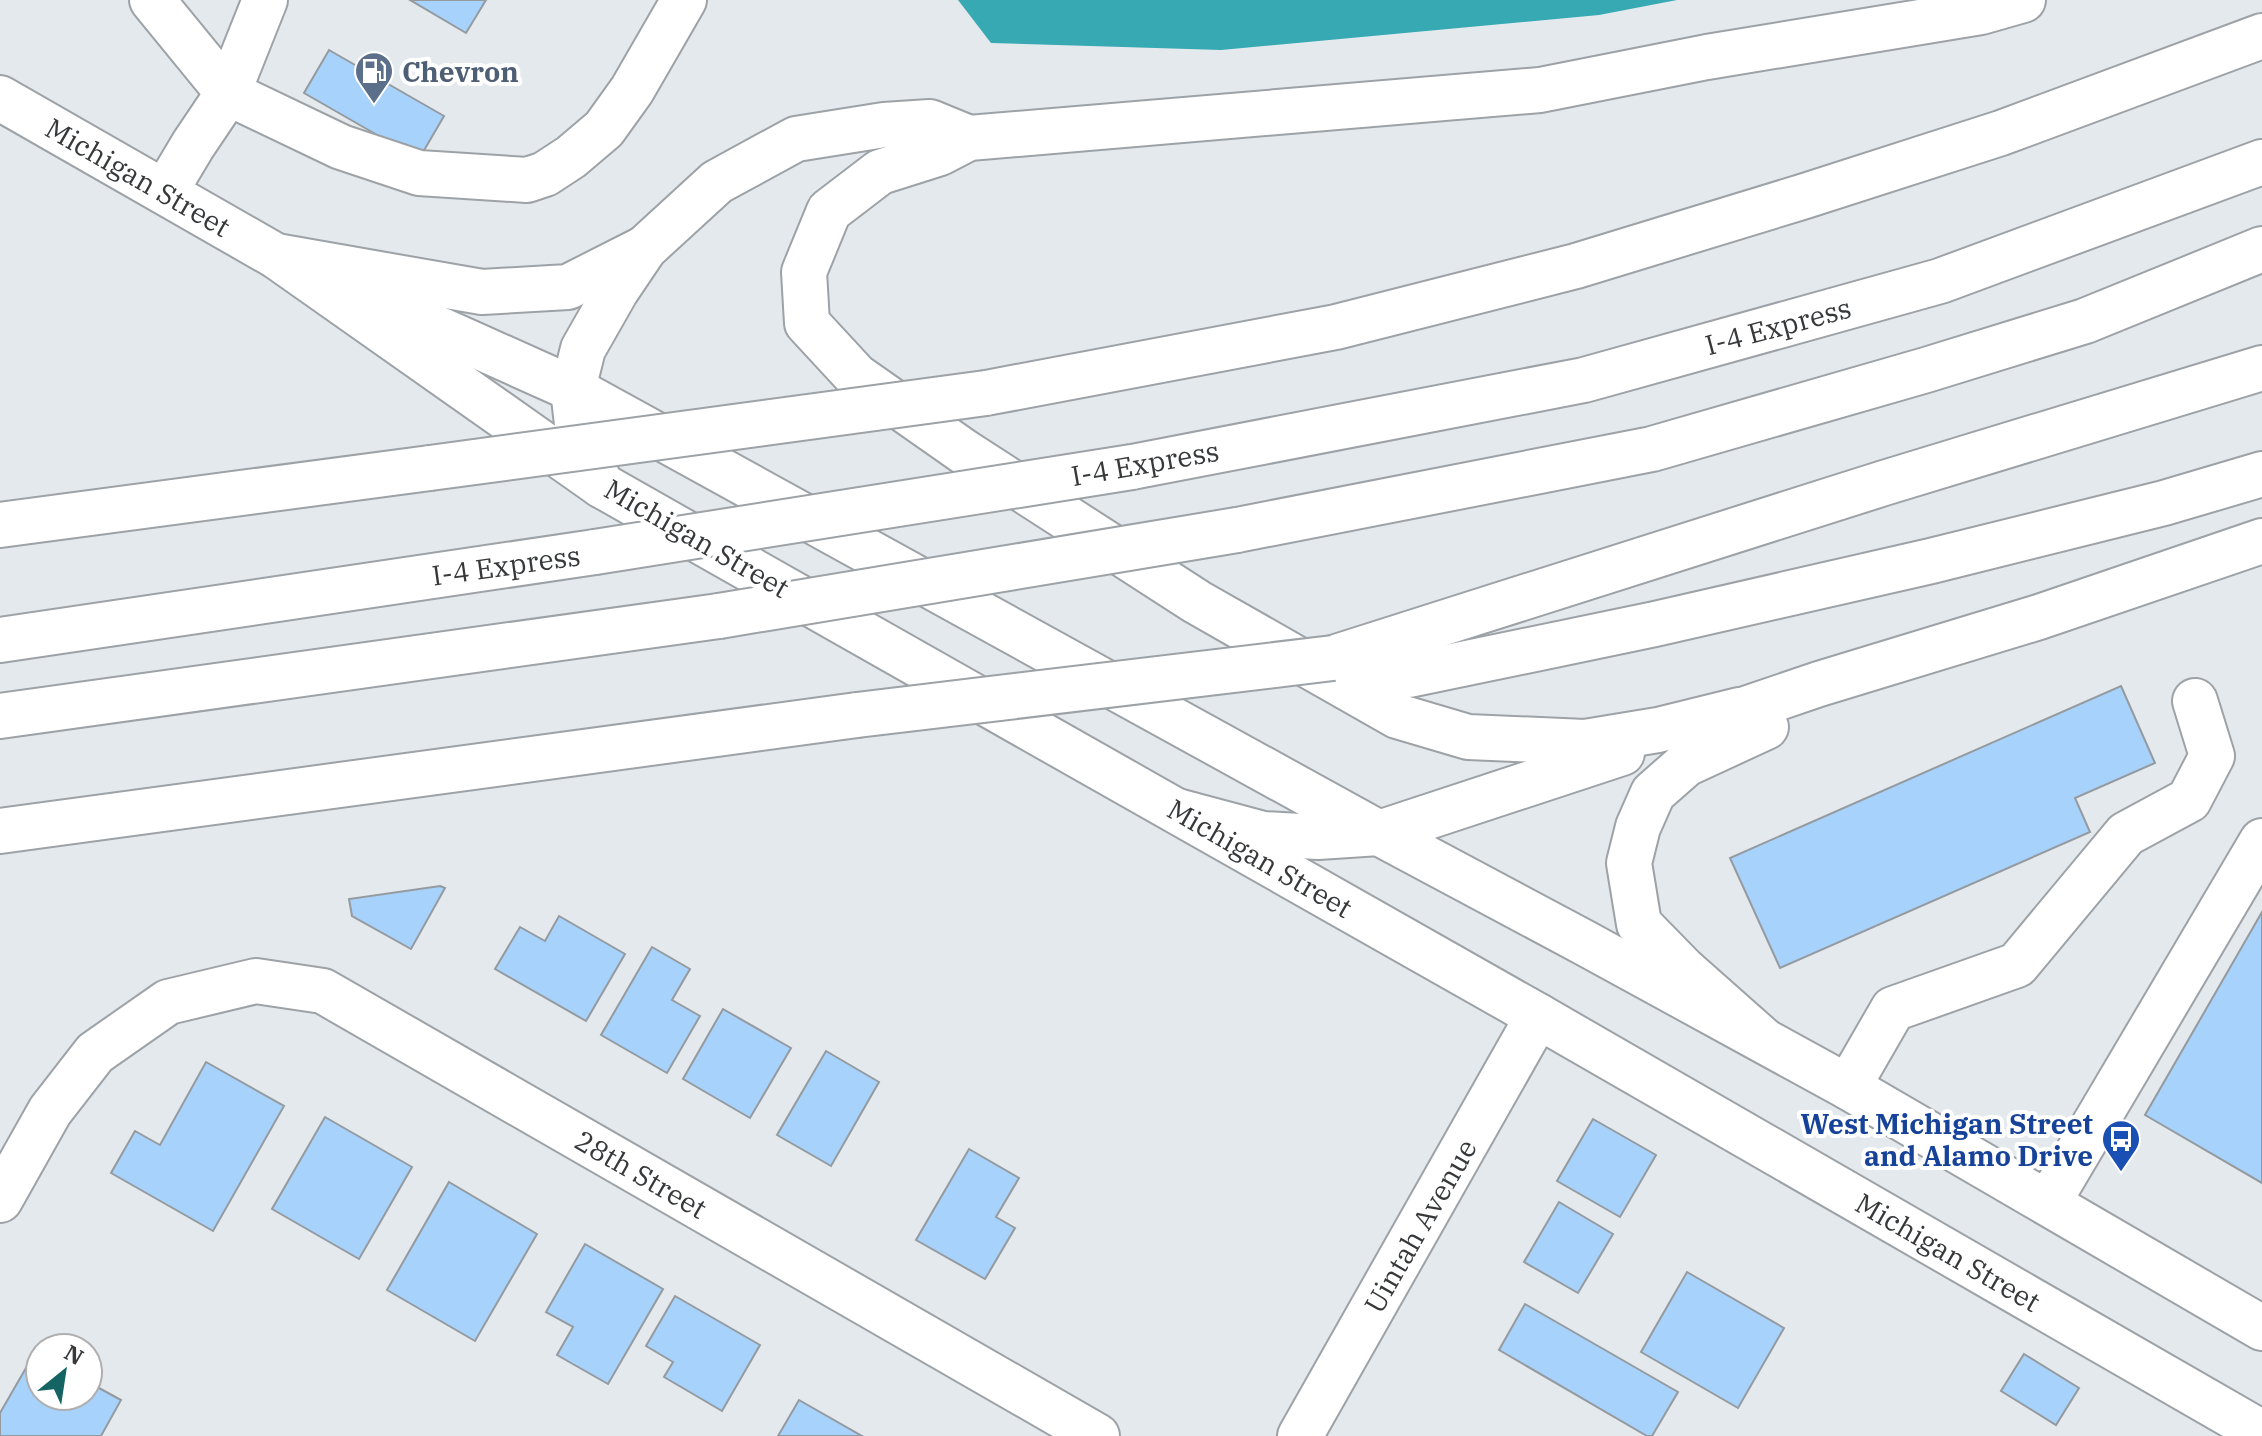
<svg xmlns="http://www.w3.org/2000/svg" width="2262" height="1436" font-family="'IBM Plex Serif',serif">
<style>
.water{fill:#36a9b2}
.building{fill:#a6d2fc;stroke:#959a9f;stroke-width:2}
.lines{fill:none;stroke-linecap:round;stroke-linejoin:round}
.minor-casing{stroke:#9da2a7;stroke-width:48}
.major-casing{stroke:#9da2a7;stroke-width:48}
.highway-casing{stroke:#9da2a7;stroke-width:48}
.minor{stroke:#fff;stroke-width:44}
.major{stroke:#fff;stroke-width:44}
.highway{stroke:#fff;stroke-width:44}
.highway-bridge-casing{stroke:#9da2a7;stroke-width:48;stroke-linecap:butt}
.highway-bridge{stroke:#fff;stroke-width:44}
.labels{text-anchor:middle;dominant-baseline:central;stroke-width:8;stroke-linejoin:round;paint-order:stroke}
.service-label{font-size:28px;font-weight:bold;fill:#4e5e75;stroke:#fff;text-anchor:start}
.street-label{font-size:28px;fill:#36383a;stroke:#fff}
.transit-label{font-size:28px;font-weight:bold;fill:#164399;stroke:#fff;text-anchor:end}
</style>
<rect width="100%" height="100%" fill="#e4e9ee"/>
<polygon class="water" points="958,0 1677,0 1599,15 1221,50 991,43"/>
<g class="building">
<polygon points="410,0 486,0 466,33"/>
<polygon points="329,50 444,116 419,159 304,93"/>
<polygon points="2121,686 2155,763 2075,798 2090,832 1780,968 1730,858"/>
<polygon points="440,886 445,888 411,949 352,916 349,899"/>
<polygon points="2262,912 2262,1183 2145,1115"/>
<polygon points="559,916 625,954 586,1021 495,969 520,927 545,941"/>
<polygon points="652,947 690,969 672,1000 700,1016 667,1073 601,1035"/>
<polygon points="723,1009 791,1048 750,1118 683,1079"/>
<polygon points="826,1051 879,1082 831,1166 777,1135"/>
<polygon points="206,1062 284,1106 213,1231 111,1173 135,1131 160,1145"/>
<polygon points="325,1117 412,1167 359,1259 272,1209"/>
<polygon points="1593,1119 1656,1155 1620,1217 1557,1181"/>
<polygon points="969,1149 1019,1178 996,1217 1015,1228 985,1279 916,1240"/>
<polygon points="449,1182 537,1234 475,1341 387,1290"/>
<polygon points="1559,1202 1613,1234 1578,1293 1524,1262"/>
<polygon points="585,1244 663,1289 608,1384 557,1355 573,1327 546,1312"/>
<polygon points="1687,1272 1784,1328 1738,1408 1641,1352"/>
<polygon points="675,1296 760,1345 722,1411 664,1377 673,1362 646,1346"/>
<polygon points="1525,1304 1678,1392 1652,1436 1647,1436 1499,1350"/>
<polygon points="34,1354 40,1357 40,1396 88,1396 88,1382 121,1400 101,1436 0,1436 0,1413"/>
<polygon points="2024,1354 2079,1388 2056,1425 2001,1391"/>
<polygon points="799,1400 862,1436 778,1436"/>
</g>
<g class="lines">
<g class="minor-casing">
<g id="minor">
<polyline points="152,0 228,93 341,147 419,173 527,180 545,174 571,157 604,129 632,90 684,0"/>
<polyline points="165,192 193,145 228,93 265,0"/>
<polyline points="1848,1087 1893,1009 2017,965 2126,834 2189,800 2212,756 2195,701"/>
<polyline points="0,1200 50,1111 95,1053 168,1002 256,981 323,991 1097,1436"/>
<polyline points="2048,1203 2262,841"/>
<polyline points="1300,1436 1538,1016"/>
</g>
</g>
<g class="major-casing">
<g id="major">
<polyline points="0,98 276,256 601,485 1538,1016 2262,1433"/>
<polyline points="370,298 573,389 1379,833 1585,943 1848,1087 2262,1328"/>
</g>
</g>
<g class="highway-casing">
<g id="highway">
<polyline points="276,256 482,292 568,287 643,249"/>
<polyline points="986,393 1336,327 1576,266 1805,196 2001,133 2262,36"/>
<polyline points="1132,467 1584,380 1940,281 2262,162"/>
<polyline points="601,485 578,433 573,389 583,349 616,291 645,248 717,182 796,139 884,125 930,122 969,138"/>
<polyline points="0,525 430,468"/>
<polyline points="1237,530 1652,449 1926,370 2085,321 2262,249"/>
<polyline points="0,640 595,552"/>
<polyline points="1333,658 1884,483 2262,368"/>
<polyline points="1335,659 1409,675 1655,624 1931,561 2164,503 2262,474"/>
<polyline points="1739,710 1658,730 1585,742 1468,737 1397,716 1197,602 963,451 856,376 807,323 804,272 829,211 880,172 940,153 969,138 1540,90 1707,57 1981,12 2023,0"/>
<polyline points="0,716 719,616"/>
<polyline points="1713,720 1819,684 2039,617 2262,541"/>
<polyline points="1177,811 1263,834 1318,837 1379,833 1622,753"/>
<polyline points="0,831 857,715"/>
<polyline points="1762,1039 1683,969 1639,924 1629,863 1638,827 1653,793 1686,764 1766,727"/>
</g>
</g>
<use href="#minor" class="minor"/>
<use href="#major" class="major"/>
<use href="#highway" class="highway"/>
<g class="highway-bridge-casing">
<g id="highway-bridge">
<polyline points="430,468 986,393"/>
<polyline points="595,552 1132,467"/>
<polyline points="719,616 1237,530"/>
<polyline points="857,715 1333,658"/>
</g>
</g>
<use href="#highway-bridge" class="highway-bridge"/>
</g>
<defs>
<g id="fuel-pin" transform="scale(2)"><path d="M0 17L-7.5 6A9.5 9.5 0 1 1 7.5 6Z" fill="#5c6f8a" stroke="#fff"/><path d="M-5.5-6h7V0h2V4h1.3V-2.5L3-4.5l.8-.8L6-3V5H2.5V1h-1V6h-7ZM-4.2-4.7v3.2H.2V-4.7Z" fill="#fff"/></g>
<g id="bus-pin" transform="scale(2)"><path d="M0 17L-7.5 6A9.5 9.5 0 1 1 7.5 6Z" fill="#1a4fb4" stroke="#fff"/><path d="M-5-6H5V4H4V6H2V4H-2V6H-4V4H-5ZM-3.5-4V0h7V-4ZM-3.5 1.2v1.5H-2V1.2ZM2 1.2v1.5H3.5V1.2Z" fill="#fff"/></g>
</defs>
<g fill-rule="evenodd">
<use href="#fuel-pin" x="374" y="71"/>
<use href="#bus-pin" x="2121" y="1139"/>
</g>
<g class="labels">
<g class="service-label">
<text x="402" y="71">Chevron</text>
</g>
<g class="street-label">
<text transform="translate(138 177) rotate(30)">Michigan Street</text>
<text transform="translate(1778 326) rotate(-15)">I-4 Express</text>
<text transform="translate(1145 463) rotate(-10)">I-4 Express</text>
<text transform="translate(697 538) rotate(30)">Michigan Street</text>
<text transform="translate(506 565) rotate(-8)">I-4 Express</text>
<text transform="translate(1260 858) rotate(30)">Michigan Street</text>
<text transform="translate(641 1174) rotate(30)">28th Street</text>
<text transform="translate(1420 1226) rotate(-60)">Uintah Avenue</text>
<text transform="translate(1948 1252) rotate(30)">Michigan Street</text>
</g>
<g class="transit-label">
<text x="2093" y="1123">West Michigan Street<tspan x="2093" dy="32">and Alamo Drive</tspan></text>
</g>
</g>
<g transform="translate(64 1372) rotate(30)"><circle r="38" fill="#ffffff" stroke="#afafb0" stroke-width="2"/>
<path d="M0-6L14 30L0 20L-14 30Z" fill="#156464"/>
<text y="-12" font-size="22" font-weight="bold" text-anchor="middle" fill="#36383a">N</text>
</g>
</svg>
